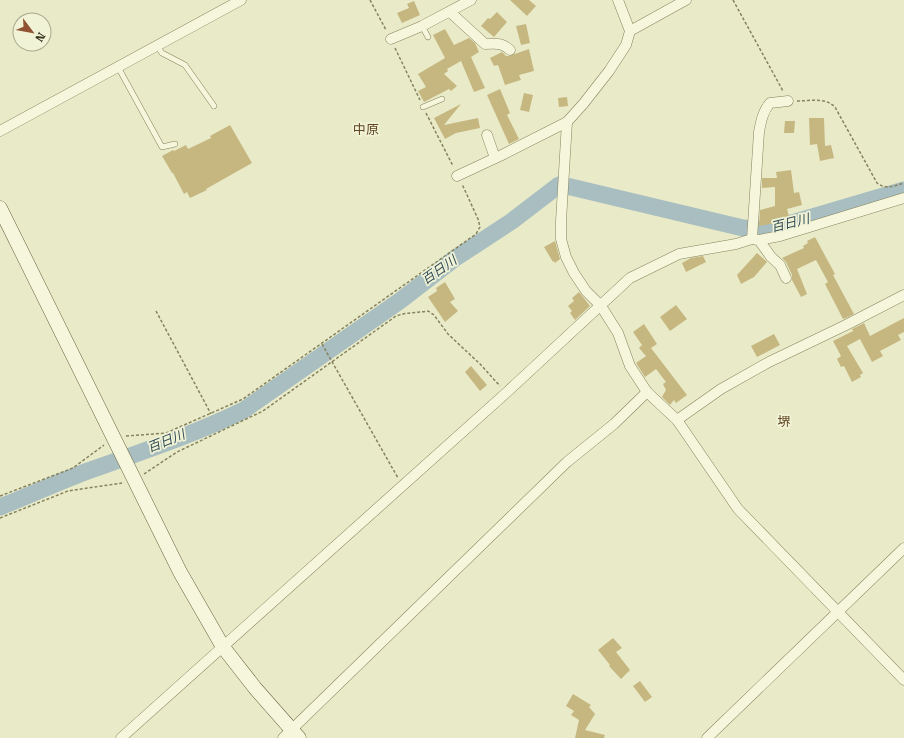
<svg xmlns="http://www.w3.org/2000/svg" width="904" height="738" font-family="'Roboto Serif','Noto Sans JP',serif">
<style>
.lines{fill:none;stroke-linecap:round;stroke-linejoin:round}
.river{stroke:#a9bec0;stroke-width:17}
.building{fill:#c6b781}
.lane-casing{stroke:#86825e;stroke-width:6}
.street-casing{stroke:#86825e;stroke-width:11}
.secondary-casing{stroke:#686341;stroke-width:15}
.path{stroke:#86825e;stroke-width:1.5;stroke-dasharray:3 2;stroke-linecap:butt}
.lane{stroke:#f5f6db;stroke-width:5}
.street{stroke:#f5f6db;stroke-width:10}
.secondary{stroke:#f5f6db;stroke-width:14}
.labels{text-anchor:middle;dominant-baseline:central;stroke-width:3.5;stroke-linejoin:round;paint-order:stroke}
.neighbourhood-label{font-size:13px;fill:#614623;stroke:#f1f3d7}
.water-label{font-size:13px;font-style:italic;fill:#314b56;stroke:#f1f3d7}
</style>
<rect width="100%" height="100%" fill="#e9ebc8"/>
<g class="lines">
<path class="river" d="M0 507C28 496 56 483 85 472 138 453 193 435 244 410L401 300 454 259 512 221 559 185 571 187 743 228 759 230 775 228 904 190"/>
</g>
<g class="building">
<polygon points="510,0 529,0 536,6 527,16"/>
<polygon points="414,1 420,15 402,23 397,13 409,8 407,4"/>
<polygon points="497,12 507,22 494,37 481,26 488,18 490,19"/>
<polygon points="526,24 530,43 521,45 516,26"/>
<polygon points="445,29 454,45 469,38 475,43 479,52 471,57 485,88 474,92 461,61 447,69 448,71 444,74 457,86 451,91 449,89 424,102 418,91 426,87 418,74 445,58 433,35"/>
<polygon points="529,49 534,71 519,75 521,80 505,85 498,65 494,66 490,58 502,52 506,56 509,56"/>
<polygon points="500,89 510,113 507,115 519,139 509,144 487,95"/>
<polygon points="524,93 533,95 529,112 520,110"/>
<polygon points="567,97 568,106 559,107 558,98"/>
<polygon points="461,104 444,125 478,118 480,128 456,133 445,139 434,118"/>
<polygon points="809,118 824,118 825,146 831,145 834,158 820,161 817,144 810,145"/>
<polygon points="785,121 795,121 794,133 784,133"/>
<polygon points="230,125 252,163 206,189 207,190 190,198 187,192 184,194 173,173 172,173 162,156 173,150 174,151 186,145 188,149 211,138 210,136"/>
<polygon points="791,170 794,193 799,192 802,205 787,209 790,220 759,226 760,210 775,206 775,187 762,188 762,178 777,178 776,172"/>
<polygon points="815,237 835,274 833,275 854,314 846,318 843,319 825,284 828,282 816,260 797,269 807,294 801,297 792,280 792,275 786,262 782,258 804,248 803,246 808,243 807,241"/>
<polygon points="555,241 560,259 555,263 554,261 553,262 544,247"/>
<polygon points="757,253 767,262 754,277 741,284 737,275"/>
<polygon points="703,256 706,262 686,272 682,263 691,258"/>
<polygon points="445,282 455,299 450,302 458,311 445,322 428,297 437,291 436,288"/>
<polygon points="579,292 590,306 575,320 570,313 572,311 568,306 574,301 572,298"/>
<polygon points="676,305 687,319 670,331 660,317"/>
<polygon points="904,318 904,332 898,335 901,340 880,351 883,356 872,362 860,339 847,346 863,373 860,375 861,377 852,382 844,366 841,367 837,359 841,356 833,341 853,331 852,329 864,323 870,336"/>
<polygon points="644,324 657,344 651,348 687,395 676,403 674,400 670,405 662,397 666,390 663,384 666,382 656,369 645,377 636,363 646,356 639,348 642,345 633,332"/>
<polygon points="774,334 780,345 757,357 751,346"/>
<polygon points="471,366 487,385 480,391 465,372"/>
<polygon points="613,638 622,648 616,652 630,670 621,679 609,666 610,665 598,650"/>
<polygon points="640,681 652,697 645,702 633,686"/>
<polygon points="573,694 591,705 589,707 595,714 585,730 605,735 604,738 575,738 579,720 571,715 574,711 566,706"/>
</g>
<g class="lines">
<g class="lane-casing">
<g id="lane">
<polyline points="422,26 428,37"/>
<polyline points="157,46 162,53 185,65 214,106"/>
<polyline points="118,67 162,147 175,144"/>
<polyline points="423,107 442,99"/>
</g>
</g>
<g class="street-casing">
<g id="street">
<path d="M450 12 485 44C497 44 501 42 510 50"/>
<polyline points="630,31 686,0"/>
<polyline points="391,39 422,26 471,0"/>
<polyline points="567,122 561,221 561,239 566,257 574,273 586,291 601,306 618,333 630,366 647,392 677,420 738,509 904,680"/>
<polyline points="0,131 241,0"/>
<polyline points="487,135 495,158"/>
<polyline points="457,176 502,155 567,122 584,103 609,71 626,45 630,31 618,0"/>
<path d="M752 239 759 132C761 121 763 111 770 103L788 101"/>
<polyline points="759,240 771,257 780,265 786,278"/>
<polyline points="677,420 721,389 769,362 846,325 904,295"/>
<polyline points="121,738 506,393 630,278 679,254 736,244 752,239 759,240 780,236 904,198"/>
<polyline points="283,738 567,462 614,424 647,392"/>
<polyline points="707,738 904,548"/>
</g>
</g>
<g class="secondary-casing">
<polyline id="secondary" points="0,208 180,572 223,647 255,688 299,738"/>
</g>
<g class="path">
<polyline points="370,0 386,30"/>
<polyline points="733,0 783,91"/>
<polyline points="395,48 420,100"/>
<path d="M797 101C810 101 825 97 835 107L877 183C886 190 894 186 904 183"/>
<polyline points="426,113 453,166"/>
<polyline points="156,311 211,414"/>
<polyline points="322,344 398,478"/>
<polyline points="126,436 166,433 243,399 476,234 480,227 478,219 462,184"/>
<path d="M144 474 177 452 263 411 396 316C407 312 417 313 428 311L434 315 448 334 480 364 500 386"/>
<polyline points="0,496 73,468 104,445"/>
<polyline points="0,518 68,491 122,483"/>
</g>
<use href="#lane" class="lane"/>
<use href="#street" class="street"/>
<use href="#secondary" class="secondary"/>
</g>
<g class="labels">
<g class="neighbourhood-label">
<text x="366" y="129">中原</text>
<text x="784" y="421">堺</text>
</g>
<g class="water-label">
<text transform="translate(790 223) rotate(-14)">百日川</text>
<text transform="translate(439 270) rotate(-35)">百日川</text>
<text transform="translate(166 441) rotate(-22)">百日川</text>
</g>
</g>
<g transform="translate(32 32) rotate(122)"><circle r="19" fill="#f1f3d7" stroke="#a7a78e"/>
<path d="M0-3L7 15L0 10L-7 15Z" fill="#905433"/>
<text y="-6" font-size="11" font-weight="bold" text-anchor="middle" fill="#383421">N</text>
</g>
</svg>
